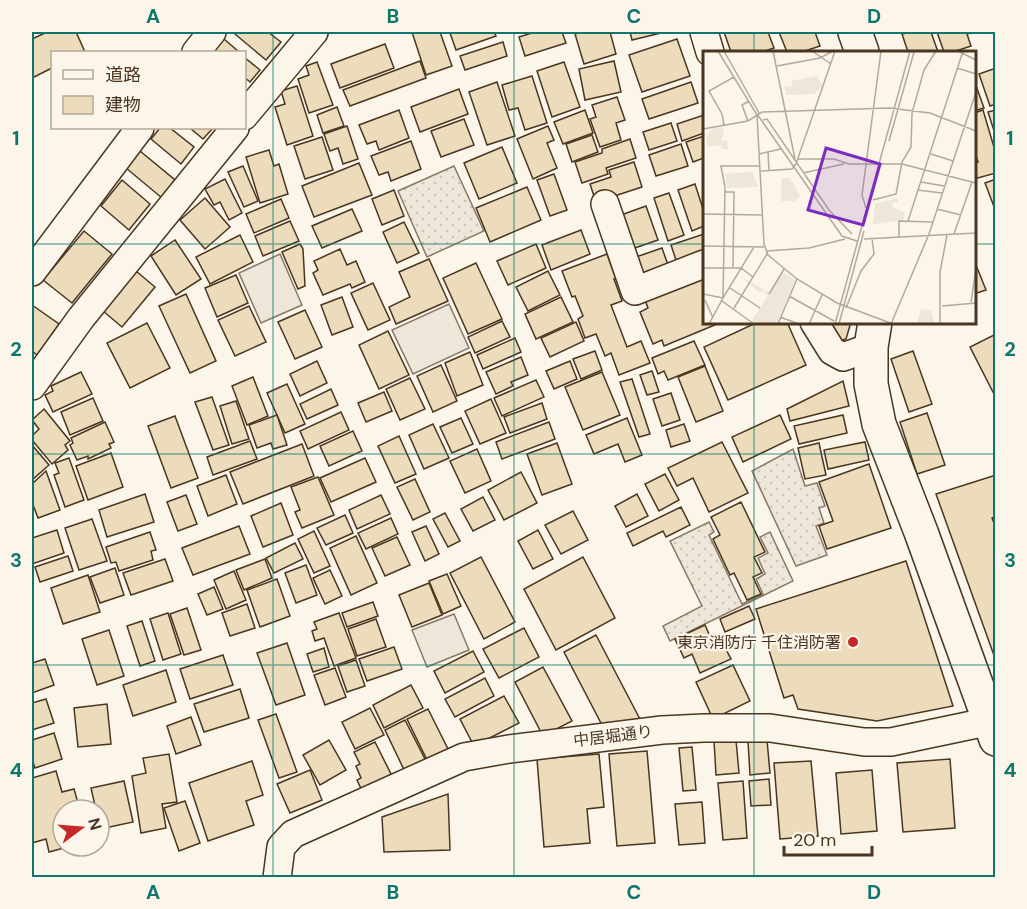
<svg xmlns="http://www.w3.org/2000/svg" width="1027" height="909" font-family="'DM Sans','Noto Sans JP',sans-serif">
<style>
.grass{fill:#ede6d9;stroke:#887966;stroke-width:1.5}
.garden{fill:url(#garden-dots);stroke:#887966;stroke-width:1.5}
.building{fill:#ecdcbc;stroke:#4a3520;stroke-width:1.5}
.lines{fill:none;stroke-linecap:round;stroke-linejoin:round}
.minor-casing{stroke:#4a3520;stroke-width:30}
.tertiary-casing{stroke:#4a3520;stroke-width:36}
.minor{stroke:#fbf6e9;stroke-width:27}
.tertiary{stroke:#fbf6e9;stroke-width:33}
.grid{fill:none;stroke:#0f766e;stroke-width:1.5;stroke-opacity:0.55}
.poi-dot{fill:#c62828;stroke:#fbf6e9;stroke-width:2}
.labels{text-anchor:middle;dominant-baseline:central;stroke-width:4.5;stroke-linejoin:round;paint-order:stroke}
.poi-label{font-size:16px;fill:#4a3520;stroke:#fbf6e9;text-anchor:end}
.street-label{font-size:16px;fill:#4a3520;stroke:#fbf6e9}
.inset-road{fill:none;stroke:#b4a999;stroke-width:1.5}
.view{fill:#7b2cbf;fill-opacity:0.15;stroke:#7b2cbf;stroke-width:3}
.inset-edge{fill:none;stroke:#4a3520;stroke-width:3}
.neatline{fill:none;stroke:#0f766e;stroke-width:2}
.grid-label{font-size:20px;text-anchor:middle;font-weight:bold;fill:#0f766e}
</style>
<defs>
<pattern id="garden-dots" width="8" height="8" patternUnits="userSpaceOnUse" patternTransform="scale(1.5)"><rect width="8" height="8" fill="#ede6d9"/><path d="M2 2h.1M6 6h.1" fill="none" stroke="#cdc6ba" stroke-width="1.8" stroke-linecap="round"/></pattern>
</defs>
<rect width="100%" height="100%" fill="#fbf6e9"/>
<g class="grass">
<polygon points="280,254 302,305 261,323 239,273"/>
<polygon points="449,304 469,348 413,374 392,330"/>
<polygon points="454,614 469,650 427,667 412,630"/>
</g>
<g class="garden">
<polygon points="454,166 484,231 427,257 398,191"/>
<polygon points="793,449 805,486 817,483 825,506 819,508 824,523 816,526 827,555 796,566 752,471"/>
<polygon points="709,522 714,532 709,535 742,604 763,594 756,579 765,574 758,558 768,553 760,537 770,532 793,581 670,641 663,626 702,606 670,541"/>
</g>
<g class="building">
<polygon points="47,32 76,32 85,52 52,52 52,68 32,78 32,39"/>
<polygon points="237,32 268,32 281,42 266,60 235,34"/>
<polygon points="412,32 440,32 452,66 426,75"/>
<polygon points="456,32 494,32 496,36 456,50 450,33"/>
<polygon points="535,32 562,32 566,43 525,56 519,37"/>
<polygon points="583,32 610,32 616,54 584,64 575,34"/>
<polygon points="630,32 665,32 632,40"/>
<polygon points="724,32 768,32 774,48 762,52 731,52"/>
<polygon points="779,32 815,32 820,46 802,52 787,52"/>
<polygon points="910,32 931,32 938,52 908,52 902,34"/>
<polygon points="937,32 976,32 967,34 971,46 953,52 944,52"/>
<polygon points="224,39 239,52 213,52"/>
<polygon points="677,39 690,76 642,92 629,55"/>
<polygon points="503,42 507,56 465,70 460,56"/>
<polygon points="385,44 394,68 340,88 331,64"/>
<polygon points="244,57 260,70 250,82 244,77"/>
<polygon points="420,61 426,78 350,106 343,90"/>
<polygon points="614,61 621,92 585,100 579,69"/>
<polygon points="317,62 333,105 309,113 298,79 309,75 306,66"/>
<polygon points="564,62 580,107 552,117 537,71"/>
<polygon points="996,68 996,104 990,106 979,74"/>
<polygon points="532,76 547,123 525,130 518,108 509,110 502,85"/>
<polygon points="974,80 984,108 974,111"/>
<polygon points="497,82 515,136 487,145 469,92"/>
<polygon points="691,82 698,103 649,119 642,99"/>
<polygon points="297,86 313,136 287,145 275,107 285,104 281,91"/>
<polygon points="459,89 468,114 420,132 411,107"/>
<polygon points="617,97 625,120 616,123 621,140 600,147 590,119 596,117 592,105"/>
<polygon points="337,107 344,126 323,133 317,115"/>
<polygon points="399,110 409,138 379,150 376,141 367,144 359,125"/>
<polygon points="585,110 593,133 563,144 554,122"/>
<polygon points="983,110 996,154 996,173 974,179 974,163 978,162 974,150 974,113"/>
<polygon points="996,110 996,134 995,134 988,112"/>
<polygon points="704,115 704,133 682,141 677,124"/>
<polygon points="464,119 474,145 441,157 431,131"/>
<polygon points="671,123 677,141 649,150 643,132"/>
<polygon points="347,126 358,159 343,164 338,148 330,151 324,134"/>
<polygon points="548,126 554,140 547,143 557,168 533,179 517,139"/>
<polygon points="160,128 170,128 194,147 181,164 151,139"/>
<polygon points="190,128 213,128 203,139"/>
<polygon points="592,135 598,152 572,162 566,144"/>
<polygon points="704,136 704,158 693,162 686,142"/>
<polygon points="322,137 333,170 305,179 294,146"/>
<polygon points="630,139 636,158 606,168 608,174 582,183 575,162 602,153 602,149"/>
<polygon points="411,141 421,169 391,181 388,172 379,175 371,156"/>
<polygon points="681,144 688,166 656,176 649,155"/>
<polygon points="502,147 517,183 479,199 464,163"/>
<polygon points="269,150 274,166 279,164 288,194 260,203 246,157"/>
<polygon points="140,151 175,180 162,198 126,168"/>
<polygon points="634,162 642,187 596,202 590,184 611,177 609,170"/>
<polygon points="359,163 372,195 314,217 302,186"/>
<polygon points="243,166 258,201 244,207 228,172"/>
<polygon points="554,174 567,210 550,216 537,180"/>
<polygon points="225,179 242,213 229,220 220,202 214,205 205,189"/>
<polygon points="996,179 996,212 985,183"/>
<polygon points="122,180 150,204 129,230 101,206"/>
<polygon points="695,184 704,212 704,226 692,231 678,190"/>
<polygon points="527,187 541,220 490,242 476,208"/>
<polygon points="394,190 404,216 382,225 372,199"/>
<polygon points="669,193 684,235 668,241 654,198"/>
<polygon points="205,198 230,227 205,249 180,220"/>
<polygon points="281,199 289,218 254,233 246,214"/>
<polygon points="646,206 658,240 632,249 621,215"/>
<polygon points="352,209 362,231 322,248 312,226"/>
<polygon points="290,221 299,241 263,256 255,236"/>
<polygon points="404,222 419,253 397,263 383,232"/>
<polygon points="581,230 590,254 551,270 542,245"/>
<polygon points="84,231 112,254 72,303 43,280"/>
<polygon points="704,234 704,254 677,263 671,245"/>
<polygon points="240,235 253,262 210,284 196,257"/>
<polygon points="175,240 201,279 176,295 151,256"/>
<polygon points="300,244 303,249 305,286 298,289 282,252"/>
<polygon points="536,244 546,268 508,285 497,261"/>
<polygon points="662,248 668,265 642,274 636,257"/>
<polygon points="340,249 347,265 356,261 365,282 352,288 350,284 323,295 313,273 318,270 314,261"/>
<polygon points="607,254 616,279 614,279 622,301 611,305 627,347 641,341 650,363 619,375 611,353 605,356 596,334 585,338 578,319 583,316 575,296 572,297 562,271"/>
<polygon points="429,259 448,301 396,324 389,307 410,297 399,272"/>
<polygon points="974,260 986,290 974,294"/>
<polygon points="476,263 502,319 468,334 443,278"/>
<polygon points="136,271 155,287 122,327 103,311"/>
<polygon points="548,271 560,295 528,311 516,287"/>
<polygon points="236,275 248,303 217,317 205,288"/>
<polygon points="704,277 704,322 722,322 664,346 662,340 653,344 640,312 648,308 645,300"/>
<polygon points="373,283 390,320 368,330 351,293"/>
<polygon points="186,294 216,361 190,373 159,306"/>
<polygon points="342,297 353,327 332,335 321,305"/>
<polygon points="561,297 573,322 536,339 525,314"/>
<polygon points="32,305 59,324 37,355 32,351"/>
<polygon points="249,306 266,342 235,356 218,320"/>
<polygon points="305,310 322,347 295,359 278,322"/>
<polygon points="502,321 510,337 475,353 468,337"/>
<polygon points="576,322 584,341 550,357 541,338"/>
<polygon points="758,322 787,322 806,365 728,400 704,347"/>
<polygon points="830,322 851,322 846,339 835,342"/>
<polygon points="147,323 170,368 130,388 107,343"/>
<polygon points="388,331 409,375 379,389 359,345"/>
<polygon points="996,334 996,398 970,347"/>
<polygon points="515,338 521,352 483,369 477,355"/>
<polygon points="694,341 705,365 668,380 664,371 658,374 652,358"/>
<polygon points="595,351 602,370 581,379 573,359"/>
<polygon points="913,351 932,404 909,412 891,359"/>
<polygon points="470,352 483,385 457,396 445,363"/>
<polygon points="521,357 528,375 511,382 513,386 496,394 486,372"/>
<polygon points="317,361 327,383 300,396 290,374"/>
<polygon points="570,361 577,379 554,389 546,371"/>
<polygon points="441,365 457,401 433,412 417,376"/>
<polygon points="705,366 723,411 696,422 678,377"/>
<polygon points="652,371 659,392 647,395 640,375"/>
<polygon points="81,372 92,394 53,412 45,395 53,391 51,386"/>
<polygon points="602,372 620,415 583,430 565,387"/>
<polygon points="253,377 268,416 247,425 232,386"/>
<polygon points="410,378 425,409 400,420 386,389"/>
<polygon points="632,379 650,434 639,437 620,382"/>
<polygon points="536,380 544,397 502,416 494,398"/>
<polygon points="843,381 849,406 790,421 787,409"/>
<polygon points="287,384 305,424 285,433 267,393"/>
<polygon points="331,389 338,405 307,419 300,404"/>
<polygon points="384,392 392,411 366,422 358,403"/>
<polygon points="671,393 680,420 662,426 653,399"/>
<polygon points="212,397 229,445 213,450 195,402"/>
<polygon points="93,398 103,421 70,435 61,412"/>
<polygon points="491,399 506,433 480,444 465,411"/>
<polygon points="236,401 249,439 232,444 220,406"/>
<polygon points="542,403 547,419 510,433 504,417"/>
<polygon points="44,409 70,441 65,445 68,450 52,464 32,440 32,436 39,429 32,420"/>
<polygon points="341,412 349,430 308,449 300,431"/>
<polygon points="927,413 945,465 917,474 900,422"/>
<polygon points="277,415 287,445 273,449 271,443 257,448 249,425"/>
<polygon points="780,415 791,439 743,462 732,437"/>
<polygon points="843,415 847,433 799,444 794,426"/>
<polygon points="175,416 198,478 171,488 148,426"/>
<polygon points="461,418 473,444 452,453 440,427"/>
<polygon points="627,418 642,455 625,462 618,444 594,454 586,435"/>
<polygon points="105,422 114,442 109,444 111,448 88,459 88,456 77,460 70,445 73,443 71,438"/>
<polygon points="549,422 555,439 502,459 496,442"/>
<polygon points="433,424 449,458 424,469 409,435"/>
<polygon points="684,424 690,441 671,447 666,430"/>
<polygon points="353,431 362,451 329,466 320,446"/>
<polygon points="399,436 416,474 395,483 378,446"/>
<polygon points="250,441 257,459 213,475 207,457"/>
<polygon points="722,442 748,493 709,512 693,478 677,486 668,468"/>
<polygon points="865,442 869,460 828,469 824,450"/>
<polygon points="557,443 572,484 542,495 527,454"/>
<polygon points="819,443 826,475 805,479 798,448"/>
<polygon points="302,444 314,476 243,504 230,472"/>
<polygon points="32,445 49,465 32,480"/>
<polygon points="477,449 491,481 465,493 450,461"/>
<polygon points="111,453 123,487 88,500 76,466"/>
<polygon points="69,458 84,500 65,507 54,475 59,473 55,463"/>
<polygon points="365,458 376,482 331,502 320,478"/>
<polygon points="869,464 891,528 827,549 819,526 833,521 819,482"/>
<polygon points="46,471 60,510 38,518 32,502 32,484"/>
<polygon points="521,472 537,503 504,520 488,490"/>
<polygon points="665,474 679,500 659,511 645,484"/>
<polygon points="226,475 237,504 208,516 197,486"/>
<polygon points="996,475 996,516 992,518 996,528 996,661 936,494"/>
<polygon points="318,477 334,515 302,528 295,512 300,510 291,487"/>
<polygon points="415,479 430,512 413,520 397,487"/>
<polygon points="145,494 154,522 107,537 99,510"/>
<polygon points="637,494 648,516 626,527 615,506"/>
<polygon points="186,495 197,524 178,531 167,502"/>
<polygon points="381,495 390,514 357,529 349,510"/>
<polygon points="483,497 495,520 473,531 461,509"/>
<polygon points="741,502 765,552 754,557 762,573 753,577 761,594 747,600 734,573 730,575 713,539 720,535 711,517"/>
<polygon points="281,503 293,535 263,547 251,516"/>
<polygon points="681,507 690,525 666,537 663,531 633,546 627,533"/>
<polygon points="573,511 588,540 561,554 545,525"/>
<polygon points="445,513 460,541 448,547 433,519"/>
<polygon points="345,515 353,533 326,545 317,528"/>
<polygon points="391,518 398,534 366,549 358,533"/>
<polygon points="92,519 107,561 79,570 65,528"/>
<polygon points="239,526 250,554 193,575 182,548"/>
<polygon points="426,526 439,554 425,561 412,532"/>
<polygon points="57,530 64,553 32,564 32,538"/>
<polygon points="538,530 553,559 533,569 518,541"/>
<polygon points="314,531 330,566 314,573 298,539"/>
<polygon points="150,532 156,550 151,551 153,560 119,571 116,562 111,563 106,547"/>
<polygon points="356,536 377,583 351,595 330,548"/>
<polygon points="397,537 410,565 385,576 372,548"/>
<polygon points="295,543 303,559 274,573 266,558"/>
<polygon points="68,556 73,571 40,582 35,567"/>
<polygon points="481,557 515,622 484,639 450,573"/>
<polygon points="583,557 615,618 556,650 524,589"/>
<polygon points="165,559 173,581 131,595 123,573"/>
<polygon points="265,559 272,578 244,590 236,570"/>
<polygon points="906,561 953,706 877,721 798,709 793,695 784,698 756,609"/>
<polygon points="306,565 317,595 296,603 285,573"/>
<polygon points="115,568 124,595 100,603 90,577"/>
<polygon points="330,570 342,596 325,604 313,578"/>
<polygon points="234,571 246,600 226,609 214,580"/>
<polygon points="447,574 461,606 443,614 429,581"/>
<polygon points="88,575 100,612 63,624 51,588"/>
<polygon points="277,579 290,616 260,627 247,590"/>
<polygon points="429,583 442,615 412,627 399,595"/>
<polygon points="214,587 223,609 207,615 198,594"/>
<polygon points="373,602 378,616 347,627 342,613"/>
<polygon points="247,604 255,628 230,636 222,613"/>
<polygon points="749,606 755,619 725,632 720,619"/>
<polygon points="187,608 201,650 184,655 170,614"/>
<polygon points="168,613 181,654 163,660 150,619"/>
<polygon points="339,613 356,658 334,666 324,638 315,641 312,631 317,629 314,622"/>
<polygon points="376,619 386,647 357,656 348,629"/>
<polygon points="142,621 155,661 140,666 127,626"/>
<polygon points="705,625 713,643 721,640 731,659 700,673 692,654 684,658 675,639"/>
<polygon points="524,628 539,657 499,678 483,649"/>
<polygon points="109,630 124,676 97,685 82,639"/>
<polygon points="596,635 642,723 602,725 564,652"/>
<polygon points="287,643 305,695 276,705 257,653"/>
<polygon points="394,647 402,669 367,681 359,659"/>
<polygon points="324,648 329,667 313,672 307,654"/>
<polygon points="473,651 484,672 445,693 434,671"/>
<polygon points="223,655 233,685 190,699 180,669"/>
<polygon points="45,659 54,685 32,693 32,663"/>
<polygon points="356,660 365,686 347,692 338,666"/>
<polygon points="733,665 750,701 713,719 696,682"/>
<polygon points="543,667 572,721 543,736 515,682"/>
<polygon points="335,668 346,697 325,705 314,675"/>
<polygon points="166,670 176,702 133,716 123,685"/>
<polygon points="485,678 494,696 455,717 445,699"/>
<polygon points="411,685 423,708 384,728 373,705"/>
<polygon points="240,689 249,718 204,732 194,704"/>
<polygon points="504,696 519,723 474,746 460,719"/>
<polygon points="46,699 54,723 32,730 32,703"/>
<polygon points="107,704 111,744 78,747 74,708"/>
<polygon points="370,708 384,735 355,749 342,722"/>
<polygon points="428,709 450,753 429,764 407,719"/>
<polygon points="276,714 297,772 279,778 258,720"/>
<polygon points="191,717 201,745 176,754 167,726"/>
<polygon points="405,720 427,763 406,774 385,730"/>
<polygon points="54,733 62,759 35,768 32,759 32,740"/>
<polygon points="329,740 346,770 320,785 303,755"/>
<polygon points="736,740 739,773 716,775 714,741"/>
<polygon points="767,740 770,773 750,775 748,741"/>
<polygon points="375,742 395,782 365,797 357,780 361,778 356,766 360,764 354,752"/>
<polygon points="692,747 696,790 683,791 679,748"/>
<polygon points="647,751 655,843 617,846 609,754"/>
<polygon points="169,754 177,802 162,804 166,828 141,833 132,776 146,773 143,758"/>
<polygon points="599,754 604,807 587,809 590,843 544,847 537,759"/>
<polygon points="950,759 955,828 903,832 897,763"/>
<polygon points="252,761 263,795 246,801 254,825 208,841 189,783"/>
<polygon points="811,761 818,836 780,839 774,763"/>
<polygon points="310,770 322,800 290,813 277,784"/>
<polygon points="872,770 877,831 841,834 836,773"/>
<polygon points="56,771 62,792 74,789 80,810 63,810 63,846 71,846 49,852 46,839 32,843 32,778"/>
<polygon points="769,779 771,805 751,806 749,781"/>
<polygon points="124,781 133,822 100,829 99,810 96,810 91,788"/>
<polygon points="743,781 747,838 723,840 718,783"/>
<polygon points="448,794 450,850 384,852 382,817"/>
<polygon points="185,801 200,843 179,851 164,808"/>
<polygon points="702,802 705,843 679,845 675,804"/>
</g>
<g class="lines">
<g class="minor-casing">
<g id="minor">
<polyline points="704,32 710,52"/>
<polyline points="196,52 212,32"/>
<polyline points="244,116 314,32"/>
<polyline points="605,204 635,291 704,264"/>
<polyline points="32,272 140,128"/>
<polyline points="814,322 832,351 843,357 871,347"/>
<polyline points="32,386 81,318 235,128"/>
<polyline points="277,878 281,847 293,834 464,757 509,749 662,730 704,728 770,728 864,742 891,742 996,720"/>
</g>
</g>
<g class="tertiary-casing">
<g id="tertiary">
<polyline points="855,32 862,52"/>
<polyline points="875,322 871,347 871,384 879,424 921,532 996,739"/>
</g>
</g>
<use href="#minor" class="minor"/>
<use href="#tertiary" class="tertiary"/>
</g>
<path class="grid" d="M273 32V878M514 32V878M754 32V52M32 244H704M974 244H996M754 322V878M32 454H996M32 665H996"/>
<circle class="poi-dot" cx="853" cy="642" r="6"/>
<g class="labels">
<g class="poi-label">
<text x="841" y="642">東京消防庁 千住消防署</text>
</g>
<g class="street-label">
<text transform="translate(613 736) rotate(-7)">中居堀通り</text>
</g>
</g>
<g transform="translate(703 51)">
<rect width="273" height="273" fill="#fbf6e9"/>
<path d="M49 121 55 136 24 137 22 123ZM79 127H87L97 145 92 150H78Z" fill="#ede6d9"/>
<path d="M194 147 196 151 189 152 190 157 201 161V169L170 173 172 153Z" fill="#ede6d9"/>
<path d="M114 25 120 35 111 43 83 44 81 36 89 35V30ZM11 76 21 77 19 90 24 89 25 98H19L18 94 5 96 3 87ZM80 221 92 229 74 273H53L49 269 65 244 59 240 57 242 37 225 66 242ZM218 258 228 260 232 273H214Z" fill="#ede6d9"/>
<path class="inset-road" d="M15 0 54 64 61 193 65 204 94 228 134 252 190 273M21 0 56 62M70 0 92 108M109 0 128 13M255 0 273 9M74 15 117 7 130 0M254 17 273 23M54 63 139 185 154 190M60 69 64 68 126 159 149 183M45 70 39 54 46 50M21 74 19 63 6 40 31 26M0 78 45 70 59 61 187 57 227 62 273 80M186 90 211 1M65 101 66 120M56 103 78 98M228 103 250 110M95 108H131L146 113H199L269 131M58 120 89 118 93 113 132 0M100 122 141 113M218 131 241 135M214 139 239 142M21 141H31L30 217M170 149 193 143 199 111 208 96 209 62 221 19 233 0M163 157 159 144 178 0M234 158 258 164M0 163 59 164M205 170 260 0M251 183 269 131 273 132M196 186V170L230 171M161 188 273 182M0 195 61 196M64 200 106 197 142 188M0 217H38L50 226M27 237 57 257M0 243 20 247 51 196M66 243 81 218M86 245 131 270M2 249 10 267M19 250 51 273M268 251 273 218M239 255 273 252M31 257 64 203M143 257 158 220 171 203 169 187M77 266 96 273M6 273 20 247 22 136 18 115H56M75 273 94 228M106 273 119 244M132 273 207 0M136 273 161 180M188 273 226 183 273 41M237 273V221L244 184"/>
<path class="view" d="M123 97 177 113 160 174 105 159Z"/>
<rect width="273" height="273" class="inset-edge"/>
</g>
<rect width="1027" height="909" fill="none" stroke="#fbf6e9" stroke-width="66"/>
<rect x="51" y="51" width="195" height="78" fill="#fbf6e9" stroke="#b4a999" stroke-width="1.5"/>
<rect x="63" y="70" width="30" height="9" fill="#fbf6e9" stroke="#b4a999" stroke-width="1.5"/>
<text x="105" y="81" font-size="18" fill="#4a3520">道路</text>
<rect x="63" y="96" width="30" height="18" fill="#ecdcbc" stroke="#b4a999" stroke-width="1.5"/>
<text x="105" y="111" font-size="18" fill="#4a3520">建物</text>
<g transform="translate(81 828) rotate(74)"><circle r="28" fill="#fbf6e9" stroke="#b4a999" stroke-width="1.5"/>
<path d="M0-4.5L10 22L0 15L-10 22Z" fill="#c62828"/>
<text y="-9" font-size="16" font-weight="bold" text-anchor="middle" fill="#4a3520">N</text>
</g>
<path d="M784 846v9h88v-9" fill="none" stroke="#4a3520" stroke-width="3"/>
<text x="793" y="846" font-size="18" fill="#4a3520" stroke="#fbf6e9" stroke-width="4.5" paint-order="stroke">20 m</text>
<rect x="33" y="33" width="961" height="843" class="neatline"/>
<g class="grid-label">
<text x="153" y="23">A</text>
<text x="393" y="23">B</text>
<text x="634" y="23">C</text>
<text x="874" y="23">D</text>
<text x="16" y="145">1</text>
<text x="1010" y="145">1</text>
<text x="16" y="356">2</text>
<text x="1010" y="356">2</text>
<text x="16" y="567">3</text>
<text x="1010" y="567">3</text>
<text x="16" y="777">4</text>
<text x="1010" y="777">4</text>
<text x="153" y="899">A</text>
<text x="393" y="899">B</text>
<text x="634" y="899">C</text>
<text x="874" y="899">D</text>
</g>
</svg>
